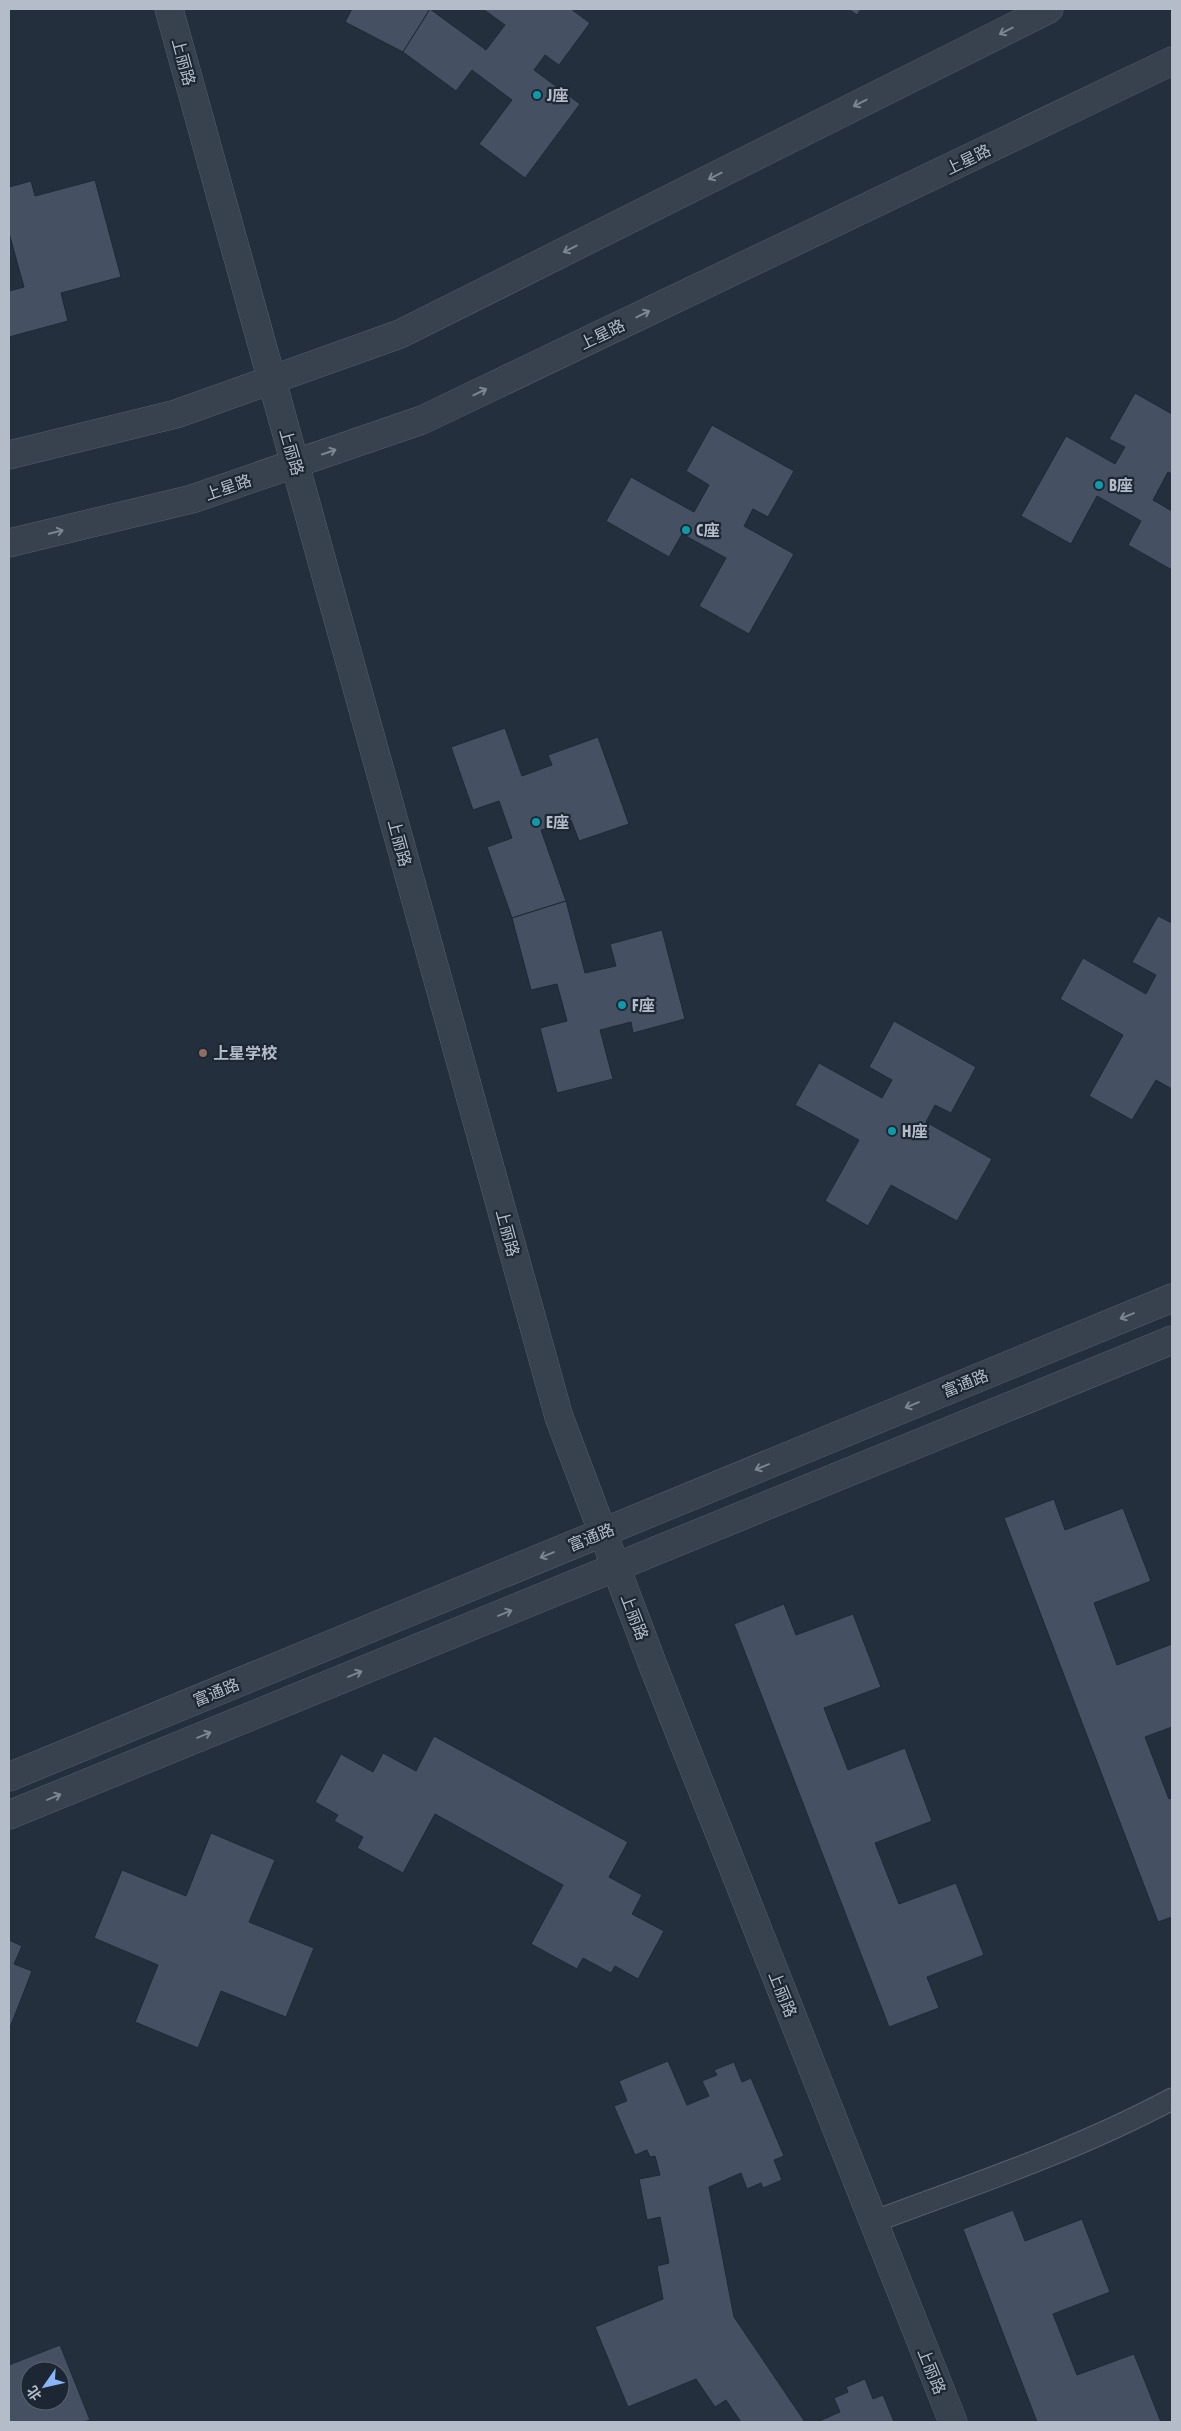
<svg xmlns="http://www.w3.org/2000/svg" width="1181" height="2431" font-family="'Asap Condensed','Noto Sans SC',sans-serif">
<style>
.building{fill:#455162;stroke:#1f2835;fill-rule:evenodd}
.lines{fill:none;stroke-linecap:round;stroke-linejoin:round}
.service-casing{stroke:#565f6c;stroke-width:23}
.minor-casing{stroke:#565f6c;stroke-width:29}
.tertiary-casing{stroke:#565f6c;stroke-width:29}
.service{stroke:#38414e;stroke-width:21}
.minor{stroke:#38414e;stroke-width:28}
.tertiary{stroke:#38414e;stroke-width:28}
.oneway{stroke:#7c8592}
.culture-dot{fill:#0f9aa8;stroke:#1d2633;stroke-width:2}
.education-dot{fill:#8d6e63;stroke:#1d2633;stroke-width:2}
.labels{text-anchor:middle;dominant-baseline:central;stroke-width:4.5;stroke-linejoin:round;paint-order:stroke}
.street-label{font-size:16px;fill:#b4bcc9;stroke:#1d2633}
.poi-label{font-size:16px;font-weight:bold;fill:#b4bcc9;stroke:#1d2633;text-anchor:start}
</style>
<rect width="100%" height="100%" fill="#242f3e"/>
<g class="building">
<polygon points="352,9 430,9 403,52 345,22"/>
<polygon points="430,9 486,50 505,25 483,9 571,9 590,23 559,65 545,55 534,70 580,104 525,178 479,144 512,100 472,70 456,91 403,52"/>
<polygon points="848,9 861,9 857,15"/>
<polygon points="95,180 121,277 61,293 68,321 9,337 9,291 24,287 9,233 9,187 31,181 35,196"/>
<polygon points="1135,393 1172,414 1172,474 1168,472 1153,500 1172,511 1172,570 1128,545 1141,521 1097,496 1071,544 1021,516 1066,436 1115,464 1125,447 1109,439"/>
<polygon points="712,425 794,471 768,517 753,509 744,526 794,554 749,634 699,606 726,558 682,534 669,557 606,521 631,477 694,512 709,485 686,471"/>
<polygon points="505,728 522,776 552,765 548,755 598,737 629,824 579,841 571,820 541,830 566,901 512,918 487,847 512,838 499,801 473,810 451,747"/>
<polygon points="566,901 585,973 616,966 610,944 662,930 685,1019 633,1033 631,1022 600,1030 613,1079 557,1093 540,1028 567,1021 557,984 531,990 512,918"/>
<polygon points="1158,916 1172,923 1172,1089 1156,1080 1132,1120 1089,1096 1123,1035 1060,999 1083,958 1146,994 1156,975 1132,962"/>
<polygon points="894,1021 976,1067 951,1113 935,1105 926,1122 992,1159 957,1221 891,1185 868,1226 825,1201 859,1140 795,1105 819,1063 882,1098 892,1080 869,1067"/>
<polygon points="1054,1499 1065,1530 1123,1508 1151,1581 1094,1603 1117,1665 1172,1644 1172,1727 1145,1737 1169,1799 1172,1798 1172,1917 1158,1922 1004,1518"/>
<polygon points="784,1604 796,1635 853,1614 881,1687 824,1708 848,1770 905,1748 932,1821 875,1843 899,1904 956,1883 984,1955 927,1977 939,2008 889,2027 734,1624"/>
<polygon points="434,1736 628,1842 609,1877 642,1895 632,1914 664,1931 638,1979 615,1966 611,1973 583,1958 577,1969 531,1944 563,1885 435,1814 403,1873 357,1848 363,1837 334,1821 338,1815 315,1802 341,1754 373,1772 383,1753 416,1771"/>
<polygon points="211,1833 275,1860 249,1922 314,1948 286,2017 221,1991 198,2048 135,2022 158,1965 94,1938 122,1870 186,1896"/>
<polygon points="9,1940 22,1946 14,1964 32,1971 9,2030"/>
<polygon points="668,2061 687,2105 709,2096 702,2081 717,2075 714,2070 734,2062 742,2082 751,2078 784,2156 774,2160 782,2180 763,2188 761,2183 747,2189 741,2173 709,2187 734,2317 805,2422 741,2422 726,2400 715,2407 696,2379 628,2407 595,2327 663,2299 657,2266 669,2263 660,2217 647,2220 639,2179 660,2175 655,2156 650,2157 647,2150 635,2155 614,2106 627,2101 619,2081"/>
<polygon points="1013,2210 1025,2241 1082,2219 1110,2292 1053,2314 1077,2375 1134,2354 1161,2422 1037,2422 963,2229"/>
<path d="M60 2345 90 2420 83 2422H9V2365ZM30 2371H60V2401H30Z"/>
<polygon points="865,2379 873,2399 883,2395 894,2422 817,2422 840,2412 834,2398 848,2392 846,2387"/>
</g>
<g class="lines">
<g class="service-casing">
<path id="service" d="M873 2222C974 2184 1077 2150 1172 2099"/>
</g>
<g class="minor-casing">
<g id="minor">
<polyline points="169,9 559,1417 654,1668 953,2422"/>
<polyline points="9,455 176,414 400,334 1049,9"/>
<polyline points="9,543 192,499 422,420 1172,61"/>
</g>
</g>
<g class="tertiary-casing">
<g id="tertiary">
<polyline points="9,1777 1172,1298"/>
<polyline points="9,1815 1172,1340"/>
</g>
</g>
<use href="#service" class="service"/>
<use href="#minor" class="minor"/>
<use href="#tertiary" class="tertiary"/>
</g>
<defs><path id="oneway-shaft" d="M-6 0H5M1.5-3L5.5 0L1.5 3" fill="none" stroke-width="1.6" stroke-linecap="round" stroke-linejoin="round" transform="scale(1.25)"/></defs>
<g class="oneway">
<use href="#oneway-shaft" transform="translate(1006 31) rotate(153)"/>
<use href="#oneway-shaft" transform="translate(860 103) rotate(153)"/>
<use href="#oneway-shaft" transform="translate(715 176) rotate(153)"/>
<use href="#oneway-shaft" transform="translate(570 249) rotate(153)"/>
<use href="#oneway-shaft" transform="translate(643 314) rotate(-26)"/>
<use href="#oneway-shaft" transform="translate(480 392) rotate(-26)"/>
<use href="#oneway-shaft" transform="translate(329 452) rotate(-19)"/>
<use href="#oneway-shaft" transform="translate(56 532) rotate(-14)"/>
<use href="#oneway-shaft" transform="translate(1127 1316) rotate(158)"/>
<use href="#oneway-shaft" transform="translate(912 1405) rotate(158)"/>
<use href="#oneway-shaft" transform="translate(762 1467) rotate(158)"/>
<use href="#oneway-shaft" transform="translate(547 1555) rotate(158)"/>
<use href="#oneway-shaft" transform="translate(505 1613) rotate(-22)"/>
<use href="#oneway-shaft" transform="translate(355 1674) rotate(-22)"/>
<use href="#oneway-shaft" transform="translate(204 1735) rotate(-22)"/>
<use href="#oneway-shaft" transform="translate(54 1797) rotate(-22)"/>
</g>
<g class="culture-dot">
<circle cx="537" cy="95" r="5"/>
<circle cx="1099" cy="485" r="5"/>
<circle cx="686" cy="530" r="5"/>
<circle cx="536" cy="822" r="5"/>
<circle cx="622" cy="1005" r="5"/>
<circle cx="892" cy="1131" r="5"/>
</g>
<circle class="education-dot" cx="203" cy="1053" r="5"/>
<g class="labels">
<g class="street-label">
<text transform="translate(184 62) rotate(75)">上丽路</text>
<text transform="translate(968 159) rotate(-26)">上星路</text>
<text transform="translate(602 334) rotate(-26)">上星路</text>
<text transform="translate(292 452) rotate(74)">上丽路</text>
<text transform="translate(228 487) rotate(-19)">上星路</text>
<text transform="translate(400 843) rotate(75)">上丽路</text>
<text transform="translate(508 1233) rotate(75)">上丽路</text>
<text transform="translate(965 1383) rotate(-22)">富通路</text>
<text transform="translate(591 1537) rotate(-22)">富通路</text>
<text transform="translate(635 1617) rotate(69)">上丽路</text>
<text transform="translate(216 1692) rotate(-22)">富通路</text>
<text transform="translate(783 1994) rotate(68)">上丽路</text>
<text transform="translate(932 2371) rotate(68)">上丽路</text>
</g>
<g class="poi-label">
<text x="547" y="95">J座</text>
<text x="1109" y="485">B座</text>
<text x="696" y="530">C座</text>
<text x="546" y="822">E座</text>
<text x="632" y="1005">F座</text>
<text x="213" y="1053">上星学校</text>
<text x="902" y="1131">H座</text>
</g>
</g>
<rect width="1181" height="2431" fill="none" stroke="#b4bcc9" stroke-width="20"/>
<g transform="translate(45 2386) rotate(236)"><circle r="24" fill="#1d2633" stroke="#59626f"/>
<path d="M0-4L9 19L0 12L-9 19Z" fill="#8ab4f8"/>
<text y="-8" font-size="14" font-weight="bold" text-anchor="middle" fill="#b4bcc9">北</text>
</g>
</svg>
